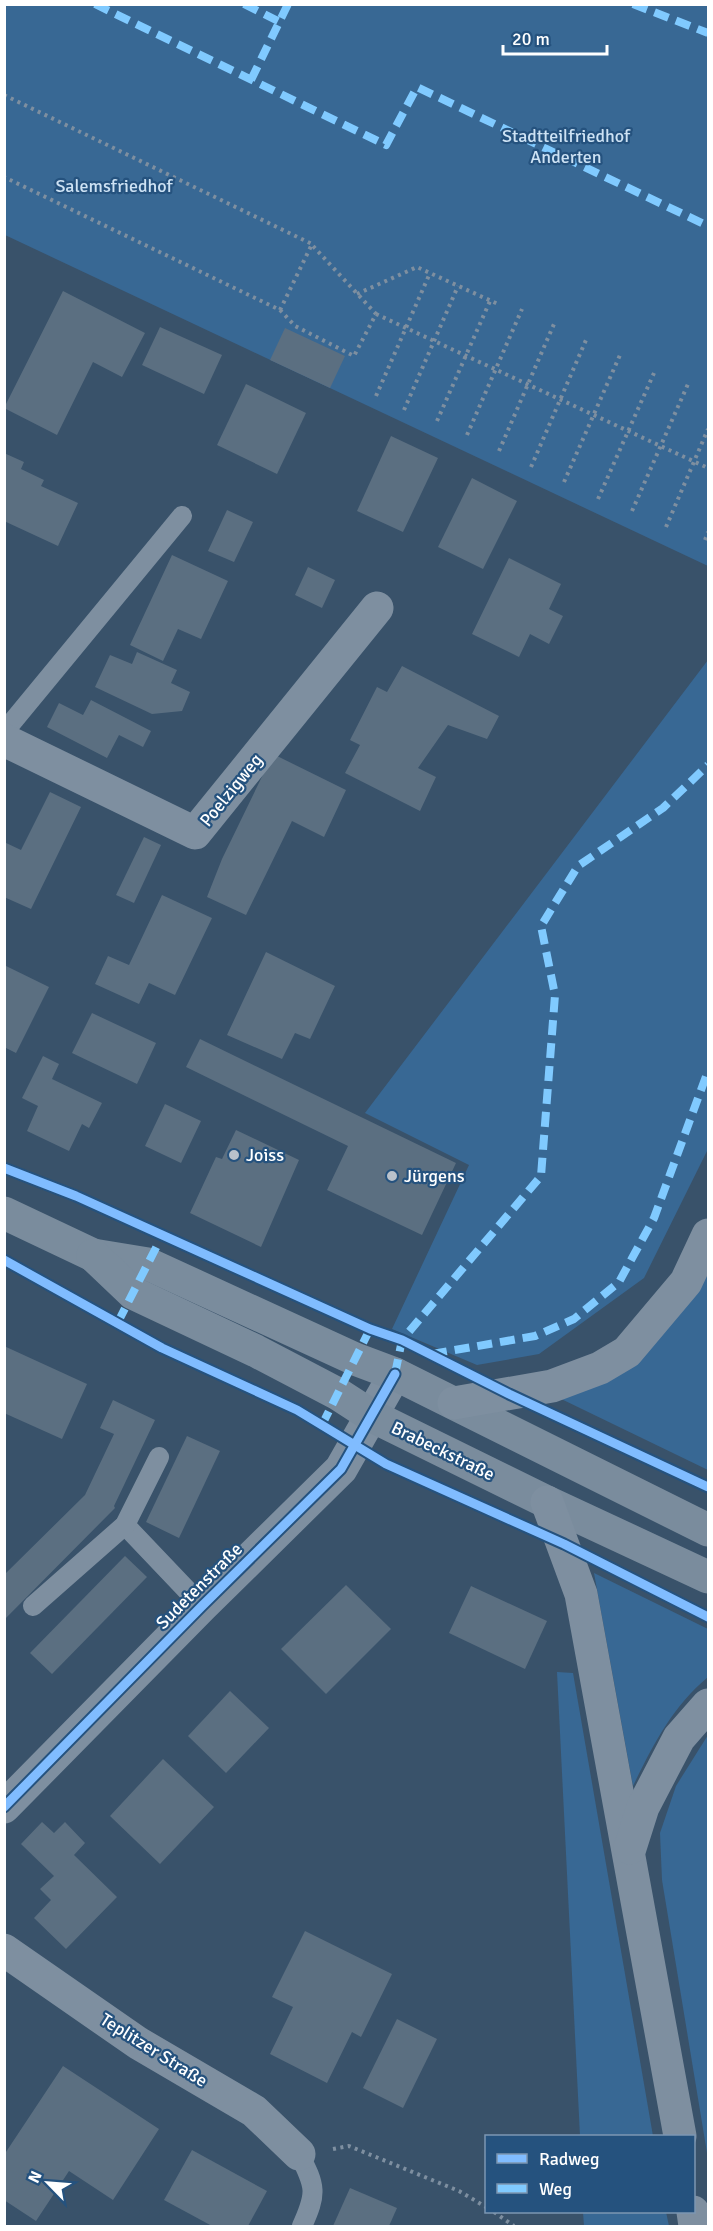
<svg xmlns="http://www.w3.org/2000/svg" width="713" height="2231" font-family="Signika,sans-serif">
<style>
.green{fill:#386894}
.building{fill:#5b6f81}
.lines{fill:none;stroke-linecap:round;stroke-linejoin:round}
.path{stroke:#7e8fa0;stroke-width:4;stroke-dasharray:3 4.5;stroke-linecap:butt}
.service{stroke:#7e8fa0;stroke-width:20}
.minor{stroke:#7e8fa0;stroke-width:33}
.secondary{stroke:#7a8c9d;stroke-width:33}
.trunk{stroke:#7e8fa0;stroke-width:33}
.quiet{stroke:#80caff;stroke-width:8;stroke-dasharray:15 8;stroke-linecap:butt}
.cycleway-casing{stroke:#25527e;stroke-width:13}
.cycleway{stroke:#80bcff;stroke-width:9}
.poi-dot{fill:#bac2cb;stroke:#25527e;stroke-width:2}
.labels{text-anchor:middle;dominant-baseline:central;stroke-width:4.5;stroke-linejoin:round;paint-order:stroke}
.park-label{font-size:18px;fill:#cde2f4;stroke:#25527e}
.street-label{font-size:18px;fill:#fff;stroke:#25527e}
.poi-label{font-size:18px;fill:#fff;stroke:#25527e;text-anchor:start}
</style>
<rect width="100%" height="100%" fill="#39526a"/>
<g class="green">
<polygon points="5,5 708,5 708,566 5,235"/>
<polygon points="708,660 708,1149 644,1278 539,1354 477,1365 392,1329 469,1165 365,1113"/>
<polygon points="708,1260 708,1470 553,1395"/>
<path d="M594 1573 708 1629V1677C672 1707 653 1745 633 1786Z"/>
<polygon points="557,1672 573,1673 653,2136 580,2136"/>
<polygon points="708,1735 708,2159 662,1880 660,1833 676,1786"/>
<polygon points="583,2212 666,2212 669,2226 584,2226"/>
</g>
<g class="building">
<polygon points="63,291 145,333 122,377 93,362 57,435 4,408"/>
<polygon points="160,327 222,355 204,394 142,365"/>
<polygon points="285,328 345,356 330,388 270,360"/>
<polygon points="246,384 306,413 277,474 217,445"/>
<polygon points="391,436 438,458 403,532 357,511"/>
<polygon points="4,453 24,462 21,469 44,480 41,486 78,503 58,546 4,521"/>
<polygon points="472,478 517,501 483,569 438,547"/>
<polygon points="227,510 253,522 234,562 208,551"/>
<polygon points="172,555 228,581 201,639 178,629 163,661 130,645"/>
<polygon points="509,558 561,584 549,609 563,616 549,644 530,634 519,657 472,634"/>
<polygon points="308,567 335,580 322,608 295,595"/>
<polygon points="137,652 177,670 171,683 190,692 182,711 152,714 95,687 110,655 132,664"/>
<polygon points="402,666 499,716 487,739 448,725 418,768 436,777 420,811 345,773 360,745 350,740 377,687 387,692"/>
<polygon points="91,700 151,731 143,747 119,735 107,758 47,727 59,703 83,715"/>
<polygon points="273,754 346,790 324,837 292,821 246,915 207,897 222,859"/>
<polygon points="50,792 81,807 31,909 4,897 4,842 21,850"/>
<polygon points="144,837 161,845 134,903 116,895"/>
<polygon points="162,895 212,918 175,995 149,983 139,1004 95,984 108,956 129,965"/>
<polygon points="266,952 335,986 310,1039 295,1033 282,1059 227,1035"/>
<polygon points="4,965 49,987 16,1053 4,1047"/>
<polygon points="92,1013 156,1043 137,1084 72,1053"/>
<polygon points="200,1039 456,1163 422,1235 327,1190 348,1146 186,1067"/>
<polygon points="43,1056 59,1064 52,1079 102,1103 89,1128 82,1124 69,1151 27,1131 38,1106 22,1098"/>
<polygon points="165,1104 201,1121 181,1163 145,1146"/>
<polygon points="236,1130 299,1160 261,1247 190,1213 216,1157 222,1159"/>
<polygon points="4,1346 87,1384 62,1439 4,1413"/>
<polygon points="113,1400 155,1420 114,1506 115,1508 4,1620 4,1575 85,1495 114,1434 100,1428"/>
<polygon points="187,1436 220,1451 179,1538 146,1522"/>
<polygon points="125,1556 147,1577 52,1674 30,1653"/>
<polygon points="346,1585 391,1629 326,1694 281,1649"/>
<polygon points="471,1586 547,1621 525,1669 449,1633"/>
<polygon points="230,1691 269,1728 226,1773 188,1736"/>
<polygon points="163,1759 214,1807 160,1864 110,1816"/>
<polygon points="42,1822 54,1833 65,1822 85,1843 74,1855 117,1897 66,1949 34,1918 51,1900 40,1889 54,1876 21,1844"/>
<polygon points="305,1931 392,1974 361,2037 352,2032 327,2083 270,2054 293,2007 272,1997"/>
<polygon points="397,2019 437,2039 403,2108 363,2088"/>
<polygon points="63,2066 159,2129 113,2200 69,2171 36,2221 4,2200 4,2155"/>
<polygon points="192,2150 267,2191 248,2226 212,2226 164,2200"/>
<polygon points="350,2188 397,2208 389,2226 333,2226"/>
</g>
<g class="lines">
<g class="path">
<polyline points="4,95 312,244 280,310 4,177"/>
<polyline points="357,294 417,267 500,305"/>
<polyline points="280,310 295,326 354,356 376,314 312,245"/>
<polyline points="376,314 708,468"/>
<polyline points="376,396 430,273"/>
<polyline points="404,410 458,286"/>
<polyline points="437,421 490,301"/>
<polyline points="467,435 522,309"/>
<polyline points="499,451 554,324"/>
<polyline points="531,467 586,340"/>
<polyline points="564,482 620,355"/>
<polyline points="598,499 654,373"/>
<polyline points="632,511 688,384"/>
<polyline points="666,527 708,429"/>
<polyline points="705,540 708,532"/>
<polyline points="333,2149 349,2146 459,2191 486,2207"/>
<polyline points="494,2212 514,2226"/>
</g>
<g class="service">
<polyline points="4,732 182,516"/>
<polyline points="125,1525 202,1606"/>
<polyline points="33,1606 125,1525 159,1457"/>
<path d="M299 2154C316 2187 317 2193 302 2226"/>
</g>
<g class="minor">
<polyline points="4,740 195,833 377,608"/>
<polyline points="4,1807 202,1606 341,1469 395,1374"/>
<polyline points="4,1950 138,2043 254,2111 299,2154"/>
</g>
<g class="secondary">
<polyline points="4,1213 93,1255 148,1264 355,1359 395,1374 708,1530"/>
<polyline points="93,1255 133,1293 256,1351 338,1394 372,1416 547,1502 708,1577"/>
</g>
<g class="trunk">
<polyline points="454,1403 552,1386 600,1368 627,1352 686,1282 708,1235"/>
<polyline points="547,1502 581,1594 680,2136"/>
<polyline points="630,1848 643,1807 679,1738 708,1705"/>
<polyline points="693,2212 695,2226"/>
</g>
<g class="quiet">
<polyline points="95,4 386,145 417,87 708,226"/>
<polyline points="244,4 280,22"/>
<polyline points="633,4 708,33"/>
<polyline points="251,80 288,4"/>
<polyline points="118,1322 163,1234"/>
<polyline points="432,1354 535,1336 574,1319 619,1282 654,1218 708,1071"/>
<polyline points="395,1374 402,1340 541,1176 555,995 541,926 578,866 663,808 708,765"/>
<polyline points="322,1425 370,1329"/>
</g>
<g class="cycleway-casing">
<g id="cycleway">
<polyline points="4,1168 76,1196 370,1329 402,1340 509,1394 708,1487"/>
<polyline points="4,1260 162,1348 297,1410 386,1464 564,1544 708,1617"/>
<polyline points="4,1807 202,1606 341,1469 395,1374"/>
</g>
</g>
<use href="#cycleway" class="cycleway"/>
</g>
<g class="poi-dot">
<circle cx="234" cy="1155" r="6"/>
<circle cx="392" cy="1176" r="6"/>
</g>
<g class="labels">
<g class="park-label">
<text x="566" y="136">Stadtteilfriedhof<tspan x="566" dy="21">Anderten</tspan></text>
<text x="114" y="186">Salemsfriedhof</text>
</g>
<g class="street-label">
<text transform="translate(231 790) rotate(-51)">Poelzigweg</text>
<text transform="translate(443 1451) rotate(26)">Brabeckstraße</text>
<text transform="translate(199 1586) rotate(-45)">Sudetenstraße</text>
<text transform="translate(154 2050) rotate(32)">Teplitzer Straße</text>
</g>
<g class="poi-label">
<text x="246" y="1155">Joiss</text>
<text x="404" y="1176">Jürgens</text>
</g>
</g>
<rect width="713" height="2231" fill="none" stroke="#ffffff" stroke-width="12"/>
<rect x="485" y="2135" width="210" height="78" fill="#25527e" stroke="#7c97b2" stroke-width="1.5"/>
<rect x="497" y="2154" width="30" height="9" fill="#80bcff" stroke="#7c97b2" stroke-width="1.5"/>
<text x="539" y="2165" font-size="18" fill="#ffffff">Radweg</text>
<rect x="497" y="2184" width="30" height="9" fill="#80caff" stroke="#7c97b2" stroke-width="1.5"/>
<text x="539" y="2195" font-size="18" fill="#ffffff">Weg</text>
<g transform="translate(48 2183) rotate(295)" stroke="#25527e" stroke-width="4.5" paint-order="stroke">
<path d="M0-4.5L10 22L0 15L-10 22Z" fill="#ffffff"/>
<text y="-9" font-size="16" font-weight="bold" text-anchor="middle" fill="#ffffff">N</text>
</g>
<path d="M503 45v9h104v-9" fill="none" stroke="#ffffff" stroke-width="3"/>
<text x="512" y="45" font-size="18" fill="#ffffff" stroke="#25527e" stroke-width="4.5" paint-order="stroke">20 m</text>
</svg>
